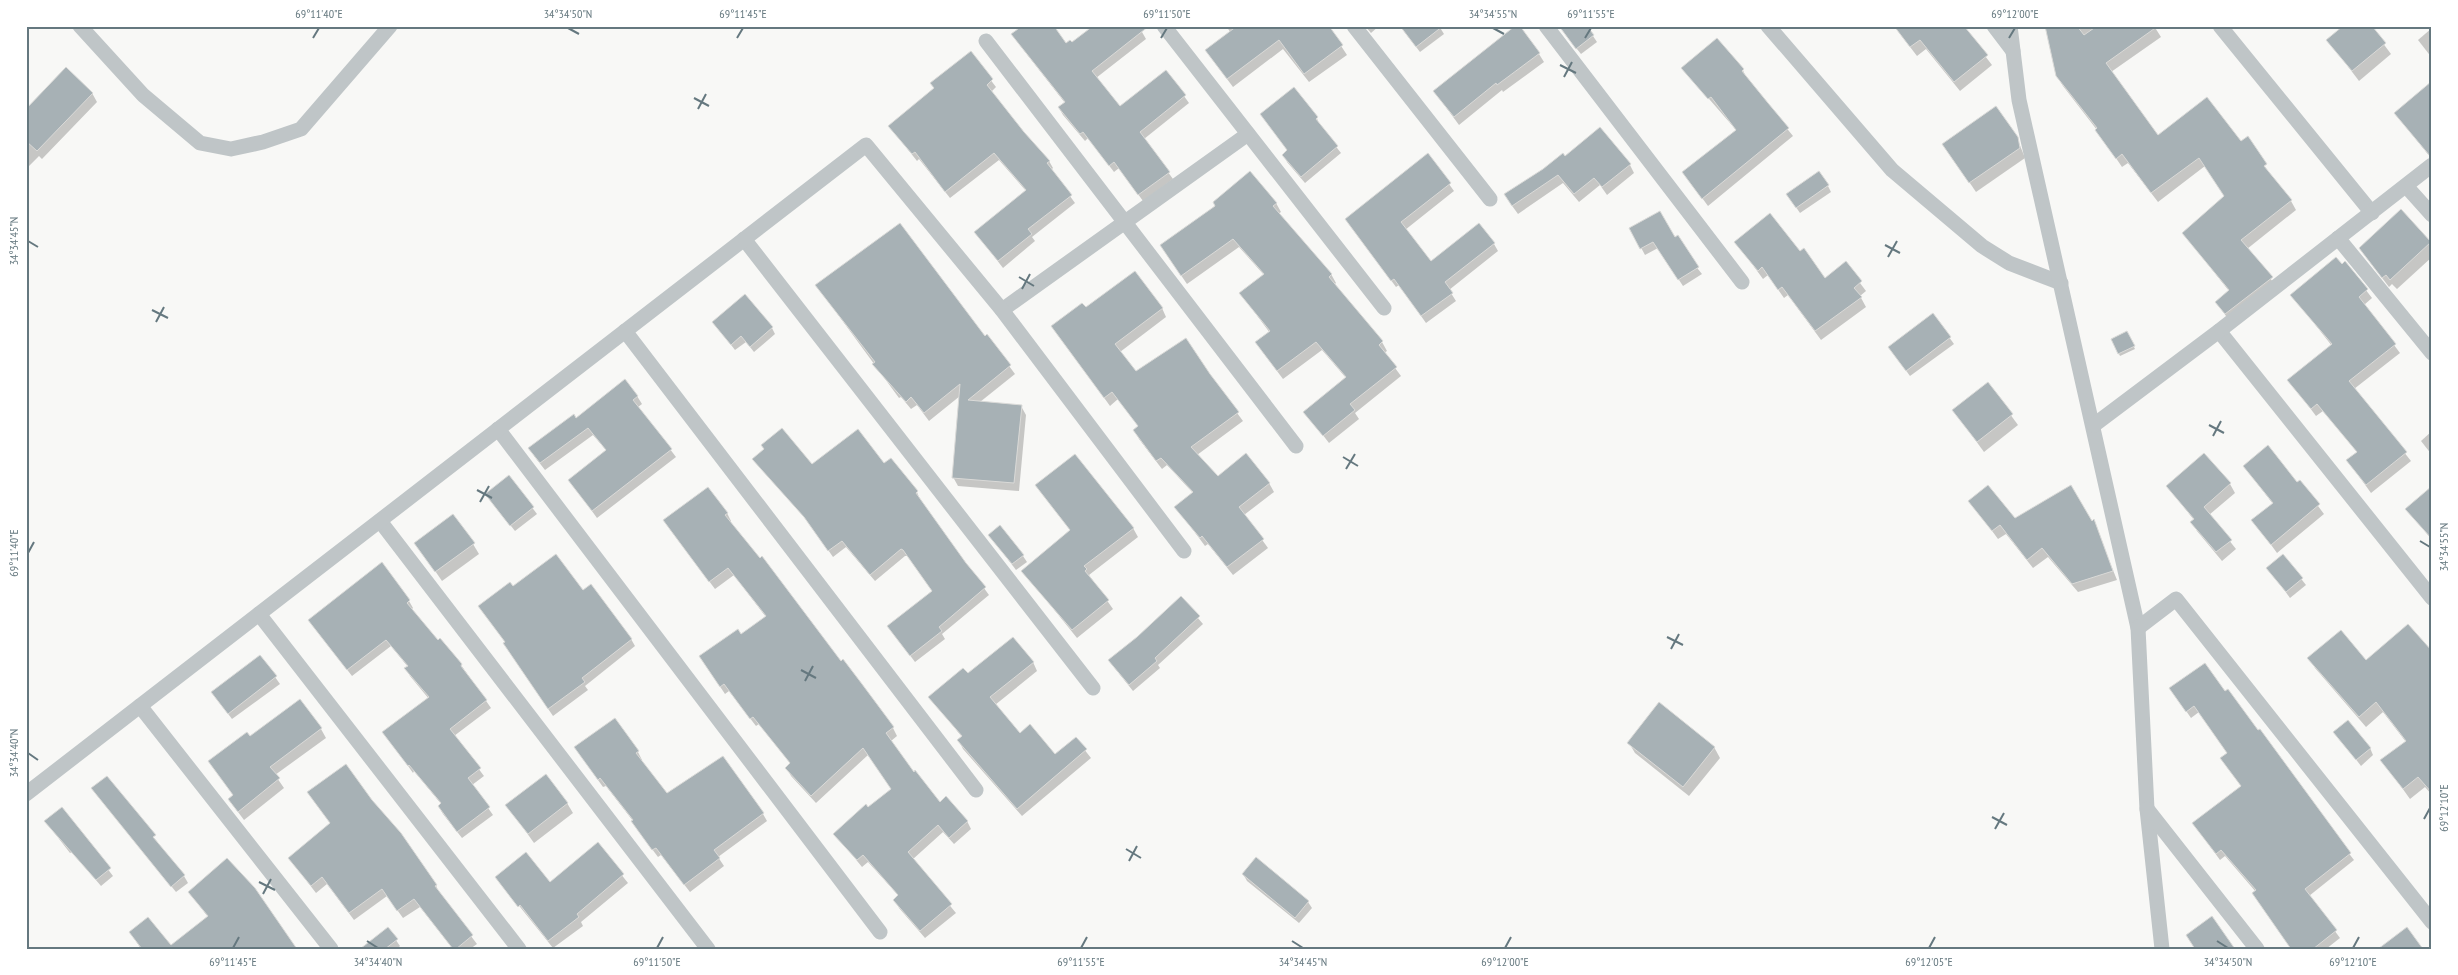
<svg xmlns="http://www.w3.org/2000/svg" width="2458" height="975" font-family="'PT Sans Narrow',sans-serif">
<style>
.shadow{fill:#0003}
.building{fill:#a7b1b5;stroke:#dadad8}
.lines{fill:none;stroke-linecap:round;stroke-linejoin:round}
.street{stroke:#bfc5c7;stroke-width:15}
.ticks{fill:none;stroke:#65787f;stroke-width:2}
.neatline{fill:none;stroke:#65787f;stroke-width:2}
.ticks-label{font-size:12px;text-anchor:middle;fill:#65787f}
</style>
<rect width="100%" height="100%" fill="#f8f8f6"/>
<g class="shadow">
<polygon points="1226,26 1328,26 1347,55 1309,82 1283,49 1233,87 1212,59 1231,33"/>
<polygon points="1365,26 1379,26 1371,33"/>
<polygon points="1400,26 1439,26 1444,34 1420,52"/>
<polygon points="1894,26 1962,26 1992,65 1960,91 1926,49 1917,56"/>
<polygon points="2047,26 2154,26 2161,37 2111,72 2158,136 2241,143 2248,138 2270,175 2291,201 2296,210 2247,249 2277,287 2231,323 2216,302 2229,291 2184,234 2225,197 2205,166 2158,202 2128,163 2122,167 2097,130 2063,86 2057,76"/>
<polygon points="2370,26 2391,54 2359,81 2328,40"/>
<polygon points="2432,28 2432,58 2418,40"/>
<polygon points="1142,32 1146,39 1096,78 1120,108 1166,71 1189,103 1144,139 1173,179 1143,201 1119,168 1114,172 1088,138 1085,141 1063,115 1059,108 1065,103 1012,35 1066,44"/>
<polygon points="1593,36 1597,42 1581,54 1572,43"/>
<polygon points="970,53 996,87 991,92 1023,133 1049,161 1053,168 1051,170 1075,203 1032,237 1035,241 1003,268 976,233 1026,191 999,160 950,198 919,159 917,161 890,127 935,89"/>
<polygon points="1539,54 1544,62 1503,92 1502,90 1459,125 1434,91"/>
<polygon points="1683,69 1743,70 1746,78 1793,136 1708,206 1683,172 1737,131"/>
<polygon points="2432,82 2432,158 2431,158 2395,113"/>
<polygon points="92,93 97,102 42,159 39,156 26,169 26,111"/>
<polygon points="1261,114 1317,118 1319,125 1341,153 1305,183 1287,162 1284,155 1288,151"/>
<polygon points="2017,138 2025,158 1976,192 1944,145"/>
<polygon points="1428,155 1454,191 1405,230 1431,263 1494,244 1498,251 1449,290 1456,301 1426,323 1399,285 1396,287 1351,226"/>
<polygon points="1565,157 1630,165 1634,173 1607,195 1600,185 1579,202 1563,183 1518,214 1510,203"/>
<polygon points="1828,186 1831,192 1800,213 1791,200"/>
<polygon points="1276,203 1281,212 1278,214 1331,274 1336,283 1334,285 1382,342 1387,351 1384,353 1401,376 1355,413 1359,419 1329,443 1305,412 1346,378 1322,350 1283,379 1262,351 1270,333 1241,294 1264,275 1239,247 1187,284 1161,246"/>
<polygon points="1631,229 1674,239 1702,274 1683,286 1658,248 1645,255"/>
<polygon points="1736,242 1825,280 1845,263 1866,291 1860,296 1866,307 1821,340 1788,295 1784,298 1768,275 1763,279"/>
<polygon points="2430,243 2432,257 2397,289 2392,284 2389,287 2360,249"/>
<polygon points="2345,263 2372,298 2364,305 2400,353 2354,389 2411,461 2371,493 2348,461 2358,453 2323,411 2316,416 2289,380 2332,346 2292,295"/>
<polygon points="817,286 984,338 987,336 1015,374 980,402 1021,406 1026,415 1019,491 958,486 953,477 960,396 929,421 917,405 911,409 901,397 899,398"/>
<polygon points="1162,308 1166,317 1120,352 1136,373 1209,375 1243,421 1197,455 1218,477 1269,483 1274,492 1244,515 1268,548 1233,575 1208,544 1205,546 1176,507 1193,493 1167,465 1162,469 1139,439 1135,430 1139,427 1118,399 1110,406 1053,327 1085,309"/>
<polygon points="1933,315 1954,344 1910,376 1893,353"/>
<polygon points="713,322 772,328 775,334 754,352 746,342 735,350"/>
<polygon points="2127,333 2135,349 2120,356 2112,340"/>
<polygon points="1988,384 2018,425 1984,452 1954,411"/>
<polygon points="637,396 642,404 638,407 676,457 597,518 570,481 607,451 593,435 545,470 534,456 576,420"/>
<polygon points="2432,431 2432,455 2421,441"/>
<polygon points="754,459 812,466 884,465 891,459 917,492 920,500 989,595 942,634 945,639 915,662 888,626 933,592 909,556 905,556 875,581 846,547 833,557 810,524"/>
<polygon points="2244,466 2297,484 2300,482 2324,514 2277,553 2253,520 2273,504"/>
<polygon points="509,477 537,514 515,531 491,501"/>
<polygon points="2230,484 2235,493 2209,515 2236,549 2222,561 2197,531 2192,522 2194,520 2168,487"/>
<polygon points="1037,485 1133,528 1138,537 1089,575 1113,609 1077,638 1023,571 1071,531"/>
<polygon points="2432,488 2432,540 2407,509"/>
<polygon points="1970,501 2014,520 2093,521 2117,580 2078,592 2048,557 2033,568 2006,534 1998,539"/>
<polygon points="727,513 731,521 730,522 840,662 861,685 893,728 897,736 891,741 914,773 940,804 967,821 971,829 954,844 943,832 912,860 956,913 925,938 899,908 895,900 899,896 868,862 862,867 835,834 892,790 868,755 816,803 791,776 787,768 791,764 759,724 756,726 729,691 725,694 705,664 766,617 734,575 715,589 669,528"/>
<polygon points="994,541 1023,556 1027,562 1016,570"/>
<polygon points="416,543 473,544 479,554 442,581"/>
<polygon points="2283,556 2306,585 2290,598 2268,568"/>
<polygon points="381,564 409,601 413,608 411,610 438,642 440,640 461,665 491,708 454,736 484,776 472,785 493,815 462,838 443,814 439,807 442,805 414,771 413,773 384,732 429,699 410,676 406,669 408,667 391,646 352,676 309,620"/>
<polygon points="512,588 583,592 631,639 635,646 585,686 588,690 553,716 504,644"/>
<polygon points="1181,598 1203,624 1158,665 1160,668 1133,691 1109,661 1138,638"/>
<polygon points="2432,653 2432,795 2425,787 2410,799 2382,760 2406,742 2383,712 2366,727 2315,668 2309,658 2365,662"/>
<polygon points="260,656 280,684 232,719 216,698"/>
<polygon points="1033,662 1037,671 995,705 1020,735 1055,756 1076,739 1091,758 1022,816 963,749 959,741 962,737 930,697 968,675"/>
<polygon points="2204,665 2354,860 2309,896 2340,938 2326,949 2292,949 2256,892 2225,856 2220,860 2198,830 2242,787 2226,766 2228,754 2199,712 2191,718 2175,695"/>
<polygon points="615,720 638,752 642,760 640,761 667,795 763,814 767,821 718,857 724,866 690,892 661,855 658,857 637,829 633,821 606,786 603,787 580,755"/>
<polygon points="321,729 326,738 275,775 284,788 244,820 229,800 234,796 209,761 249,738"/>
<polygon points="2335,732 2370,748 2373,755 2361,766"/>
<polygon points="1629,743 1714,747 1720,758 1689,796 1635,753"/>
<polygon points="107,778 184,876 188,883 176,892 97,795 93,789"/>
<polygon points="313,800 436,885 439,894 477,944 470,949 453,949 420,907 403,918 387,896 354,920 327,884 316,893 289,858 331,824"/>
<polygon points="567,803 573,813 534,843 507,805"/>
<polygon points="62,809 113,876 101,886 72,852 70,853 46,822"/>
<polygon points="597,844 628,883 581,922 583,926 553,948 496,877 550,884"/>
<polygon points="1243,874 1308,902 1312,908 1299,923 1247,881"/>
<polygon points="189,892 294,949 141,949 130,932 170,947 208,917"/>
<polygon points="388,929 400,946 397,949 362,949"/>
</g>
<g class="building">
<polygon points="1022,26 1054,26 1066,43 1070,40 1072,42 1093,26 1149,26 1092,71 1120,106 1166,70 1186,95 1140,132 1170,172 1138,195 1114,162 1109,166 1083,132 1080,134 1058,107 1065,102 1011,34"/>
<polygon points="1237,26 1329,26 1343,45 1304,74 1279,40 1227,79 1205,50"/>
<polygon points="1400,26 1443,26 1416,47"/>
<polygon points="1515,26 1520,26 1540,53 1497,85 1496,83 1454,117 1433,91"/>
<polygon points="1559,26 1587,26 1594,35 1576,49"/>
<polygon points="1894,26 1964,26 1988,55 1954,82 1920,40 1910,47"/>
<polygon points="2045,26 2077,26 2084,35 2097,26 2158,26 2106,63 2158,135 2207,97 2241,141 2248,136 2267,164 2264,166 2292,200 2241,240 2273,277 2225,314 2215,302 2229,290 2182,233 2224,196 2199,158 2151,193 2122,154 2116,159 2095,130 2097,128 2056,76"/>
<polygon points="2343,26 2372,26 2386,43 2352,71 2326,40"/>
<polygon points="1717,38 1744,69 1742,71 1768,103 1789,128 1702,199 1682,172 1736,130 1711,97 1708,99 1681,68"/>
<polygon points="971,51 993,79 987,85 1024,132 1050,161 1047,163 1072,195 1028,229 1032,234 998,261 974,232 1026,190 994,153 945,192 915,152 912,154 888,126 934,88 930,83"/>
<polygon points="66,67 93,93 37,151 26,141 26,109"/>
<polygon points="2432,81 2432,156 2430,156 2394,113"/>
<polygon points="1294,87 1318,117 1316,119 1338,146 1301,177 1282,155 1287,150 1260,114"/>
<polygon points="1996,106 2018,137 2020,148 1969,183 1942,144"/>
<polygon points="1600,127 1631,164 1602,187 1594,178 1574,194 1558,175 1512,206 1504,194 1543,169 1563,153 1565,156"/>
<polygon points="1428,153 1451,183 1401,222 1431,261 1479,223 1495,243 1445,282 1453,293 1421,316 1394,279 1391,281 1345,219"/>
<polygon points="1250,171 1277,203 1273,206 1332,274 1329,277 1383,341 1379,345 1397,367 1350,404 1355,410 1323,436 1303,412 1346,377 1316,342 1277,371 1255,342 1270,331 1239,293 1264,274 1233,239 1181,276 1160,245 1215,206 1213,202"/>
<polygon points="1819,171 1829,185 1796,208 1786,194"/>
<polygon points="2401,209 2431,242 2390,280 2386,275 2382,278 2359,248"/>
<polygon points="1660,211 1675,237 1678,235 1699,267 1678,280 1653,242 1640,249 1629,228"/>
<polygon points="1770,213 1800,251 1804,248 1825,278 1846,261 1862,281 1854,288 1862,297 1815,331 1782,287 1778,290 1762,267 1758,271 1734,242"/>
<polygon points="900,223 985,336 987,334 1011,365 968,400 1022,405 1014,483 952,478 960,384 924,413 911,397 906,402 872,364 875,362 815,285"/>
<polygon points="2336,257 2342,264 2345,261 2368,289 2359,297 2396,344 2349,381 2407,452 2366,485 2346,460 2357,452 2317,404 2311,409 2287,380 2332,344 2290,295"/>
<polygon points="1135,271 1163,308 1115,344 1136,371 1186,338 1210,374 1239,412 1191,447 1218,476 1246,453 1270,483 1239,507 1264,539 1227,567 1202,536 1200,538 1174,507 1193,492 1161,458 1156,461 1133,430 1138,426 1112,392 1104,398 1051,326 1082,303 1086,307"/>
<polygon points="745,294 773,327 750,347 741,336 731,345 712,322"/>
<polygon points="1933,313 1951,337 1906,371 1888,347"/>
<polygon points="2127,331 2135,346 2118,354 2111,339"/>
<polygon points="625,379 638,396 633,400 672,449 592,511 568,480 606,450 588,428 540,463 528,448 574,414 576,418"/>
<polygon points="1988,382 2013,414 1977,442 1952,410"/>
<polygon points="782,428 812,464 858,429 884,463 891,458 918,491 916,493 966,563 986,587 939,627 942,631 910,656 887,626 932,591 903,550 901,549 870,575 842,541 828,551 804,517 752,459 764,449 761,445"/>
<polygon points="2268,445 2297,482 2300,480 2320,504 2271,545 2251,520 2273,503 2243,466"/>
<polygon points="2204,453 2231,483 2204,507 2232,540 2216,552 2190,522 2194,519 2166,486"/>
<polygon points="1075,454 1134,528 1084,566 1087,569 1085,571 1109,600 1072,630 1021,571 1070,530 1035,485"/>
<polygon points="509,475 534,507 510,526 485,494"/>
<polygon points="1988,485 2015,518 2071,485 2092,521 2094,519 2113,571 2072,584 2042,548 2027,560 2000,525 1992,531 1968,501"/>
<polygon points="2432,486 2432,539 2405,509"/>
<polygon points="708,487 728,513 725,515 760,558 762,556 841,661 843,659 862,684 894,727 886,733 914,772 915,770 940,802 946,796 968,821 949,838 938,825 908,852 952,904 920,931 893,900 898,895 863,855 857,860 833,834 866,804 868,807 891,789 863,748 811,796 785,768 790,763 753,717 750,719 724,684 720,687 699,656 738,629 741,634 766,616 728,568 709,582 663,520"/>
<polygon points="453,514 475,543 435,572 414,543"/>
<polygon points="1000,525 1024,555 1012,564 988,535"/>
<polygon points="556,554 583,590 591,584 632,639 582,678 585,682 548,709 503,643 505,642 478,606 510,582 513,586"/>
<polygon points="2283,554 2303,578 2286,592 2266,568"/>
<polygon points="382,562 410,600 407,603 438,640 440,638 462,664 461,666 487,700 450,729 481,768 468,778 490,807 457,832 438,806 441,803 409,765 408,766 382,732 429,697 404,668 408,666 386,640 347,670 308,620"/>
<polygon points="1181,596 1200,616 1155,658 1157,661 1129,685 1108,660 1137,637"/>
<polygon points="2408,624 2432,651 2432,793 2418,777 2403,789 2380,760 2406,741 2376,702 2359,717 2307,658 2341,630 2366,660"/>
<polygon points="1013,637 1034,662 990,697 1020,733 1030,724 1055,754 1076,737 1087,749 1017,809 957,740 962,736 928,697 963,668 968,673"/>
<polygon points="260,655 277,676 228,714 211,692"/>
<polygon points="2205,663 2225,691 2228,689 2258,730 2260,729 2351,853 2305,889 2337,930 2313,949 2291,949 2252,893 2256,890 2221,850 2216,854 2192,823 2241,786 2220,758 2227,753 2194,706 2186,712 2169,688"/>
<polygon points="300,699 322,728 270,767 280,778 238,812 228,799 233,795 208,761 247,732 250,736"/>
<polygon points="1659,702 1715,747 1683,787 1627,743"/>
<polygon points="615,718 639,751 636,753 667,793 723,756 764,813 714,850 720,858 684,885 656,848 652,850 631,821 633,820 600,778 598,780 574,747"/>
<polygon points="2348,720 2371,748 2356,760 2333,732"/>
<polygon points="346,764 372,800 401,833 437,885 435,886 473,935 456,949 453,949 414,899 397,911 382,889 349,913 322,877 311,886 288,858 330,823 307,792"/>
<polygon points="546,774 568,803 528,834 505,805"/>
<polygon points="107,776 156,835 153,837 185,875 171,887 91,788"/>
<polygon points="62,807 111,868 96,880 44,821"/>
<polygon points="598,842 624,874 577,914 579,917 548,941 520,905 518,907 495,877 526,852 550,882"/>
<polygon points="1256,857 1309,901 1295,918 1242,874"/>
<polygon points="227,858 255,888 297,949 142,949 129,932 148,917 171,945 208,916 188,892"/>
<polygon points="2212,916 2235,949 2195,949 2186,935"/>
<polygon points="388,927 398,939 385,949 360,949"/>
<polygon points="2407,927 2423,949 2378,949"/>
</g>
<g class="lines">
<g class="street">
<polyline points="80,26 143,95 200,143 231,149 263,142 301,129 390,26"/>
<polyline points="1164,26 1384,308"/>
<polyline points="1354,26 1490,199"/>
<polyline points="1546,26 1742,282"/>
<polyline points="1768,26 1892,170 1982,246 2009,263 2061,283"/>
<polyline points="1994,26 2013,51"/>
<polyline points="2010,26 2019,100 2138,628 2147,809 2162,949"/>
<polyline points="2220,26 2372,213"/>
<polyline points="986,41 1296,446"/>
<polyline points="2406,186 2432,215"/>
<polyline points="2338,238 2432,353"/>
<polyline points="744,239 1093,688"/>
<polyline points="1002,310 1248,134"/>
<polyline points="625,331 976,790"/>
<polyline points="2219,331 2432,598"/>
<polyline points="2094,425 2219,331 2432,165"/>
<polyline points="498,429 880,932"/>
<polyline points="380,521 708,949"/>
<polyline points="259,614 519,949"/>
<polyline points="2138,628 2176,599 2432,922"/>
<polyline points="140,706 331,949"/>
<polyline points="26,794 866,145 1002,310 1184,551"/>
<polyline points="2147,809 2257,949"/>
</g>
</g>
<path class="ticks" d="M568 28 579 34M1493 28 1504 34M313 38 319 28M737 38 743 28M1161 38 1167 28M1585 38 1591 28M2009 38 2015 28M1560 65 1576 73M1564 77 1572 62M694 98 709 106M698 109 706 94M28 241 38 247M1885 245 1900 253M1888 257 1897 241M1019 277 1034 286M1022 289 1030 274M152 310 168 318M156 322 164 307M2209 425 2224 433M2213 436 2221 421M1343 457 1358 466M1346 469 1355 454M477 490 492 498M480 502 489 486M2420 541 2430 547M28 553 34 542M1667 637 1683 645M1671 649 1679 634M801 670 816 678M805 681 813 666M28 753 38 760M1992 817 2007 825M2424 819 2430 808M1995 829 2004 813M1126 849 1141 858M1129 861 1137 846M259 882 275 890M263 894 271 879M367 941 378 948M1292 941 1303 948M2217 941 2228 948M233 948 239 937M657 948 663 937M1081 948 1087 937M1505 948 1511 937M1929 948 1935 937M2353 948 2359 937"/>
<rect width="2458" height="975" fill="none" stroke="#ffffff" stroke-width="55"/>
<rect x="28" y="28" width="2402" height="920" class="neatline"/>
<g class="ticks-label">
<text x="319" y="18">69°11'40"E</text>
<text x="568" y="18">34°34'50"N</text>
<text x="743" y="18">69°11'45"E</text>
<text x="1167" y="18">69°11'50"E</text>
<text x="1493" y="18">34°34'55"N</text>
<text x="1591" y="18">69°11'55"E</text>
<text x="2015" y="18">69°12'00"E</text>
<text transform="translate(14 241) rotate(-90)" y="4">34°34'45"N</text>
<text transform="translate(2444 547) rotate(-90)" y="4">34°34'55"N</text>
<text transform="translate(14 553) rotate(-90)" y="4">69°11'40"E</text>
<text transform="translate(14 753) rotate(-90)" y="4">34°34'40"N</text>
<text transform="translate(2444 808) rotate(-90)" y="4">69°12'10"E</text>
<text x="233" y="966">69°11'45"E</text>
<text x="378" y="966">34°34'40"N</text>
<text x="657" y="966">69°11'50"E</text>
<text x="1081" y="966">69°11'55"E</text>
<text x="1303" y="966">34°34'45"N</text>
<text x="1505" y="966">69°12'00"E</text>
<text x="1929" y="966">69°12'05"E</text>
<text x="2228" y="966">34°34'50"N</text>
<text x="2353" y="966">69°12'10"E</text>
</g>
</svg>
